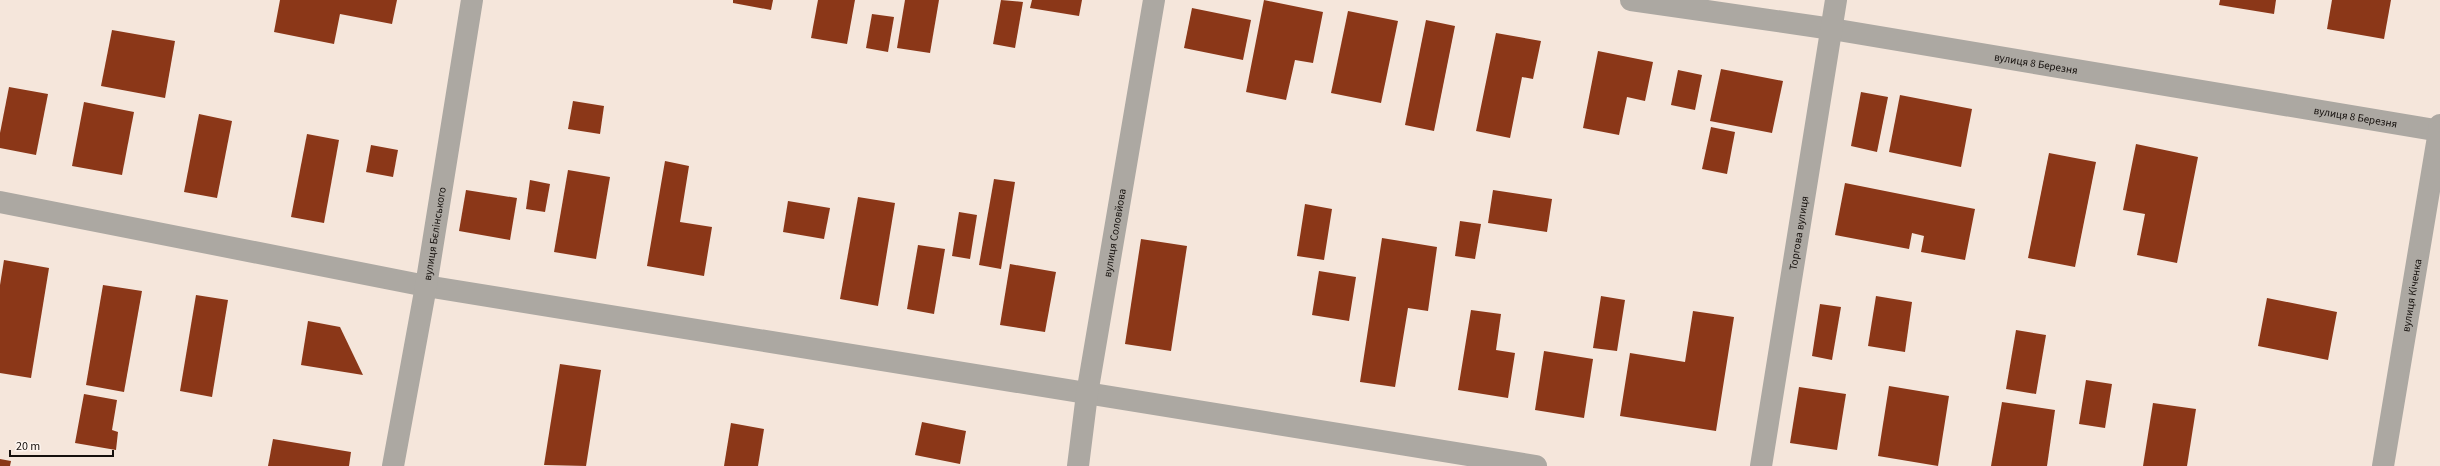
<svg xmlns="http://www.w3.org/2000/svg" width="2440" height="466" font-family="'Source Sans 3',sans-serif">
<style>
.building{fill:#8b3718}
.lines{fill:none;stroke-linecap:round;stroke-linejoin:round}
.minor{stroke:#aca8a2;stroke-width:22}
.labels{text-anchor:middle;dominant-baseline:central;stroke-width:4;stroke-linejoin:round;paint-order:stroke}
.street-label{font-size:11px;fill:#15100d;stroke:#fdf4ee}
</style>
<rect width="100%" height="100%" fill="#f5e6db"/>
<g class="building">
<polygon points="280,0 397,0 392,24 340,14 334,44 274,32"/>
<polygon points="733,0 773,0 771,10 733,3"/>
<polygon points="818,0 855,0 847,44 811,38"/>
<polygon points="905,0 939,0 930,53 897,48"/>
<polygon points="1001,0 1023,2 1015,48 993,44"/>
<polygon points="1032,0 1082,0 1079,16 1030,8"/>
<polygon points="1264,0 1323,12 1313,63 1295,60 1286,100 1246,92"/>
<polygon points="2220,0 2276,0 2274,14 2219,5"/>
<polygon points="2332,0 2391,0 2384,39 2327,29"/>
<polygon points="1192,8 1251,20 1243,60 1184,48"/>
<polygon points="1348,11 1398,21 1381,103 1331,93"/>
<polygon points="872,14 894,17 888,52 866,48"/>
<polygon points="1426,20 1455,26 1434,131 1405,125"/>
<polygon points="112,30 175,41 165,98 101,86"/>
<polygon points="1496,33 1541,41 1533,79 1522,77 1510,138 1476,131"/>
<polygon points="1598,51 1653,62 1645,101 1627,97 1619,135 1583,128"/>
<polygon points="1721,69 1783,81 1772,133 1710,121"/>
<polygon points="1678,70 1702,75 1695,110 1671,105"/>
<polygon points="9,87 48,94 36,155 0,148 0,133"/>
<polygon points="1861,92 1888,97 1877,152 1851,146"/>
<polygon points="1900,95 1972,109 1961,167 1889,152"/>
<polygon points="573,101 604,106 600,134 568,129"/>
<polygon points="84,102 134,112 122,175 72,166"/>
<polygon points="199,114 232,121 217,198 184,192"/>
<polygon points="1711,127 1735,132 1727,174 1702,169"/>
<polygon points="307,134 339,140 324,223 291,217"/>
<polygon points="2136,144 2198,157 2177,263 2137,255 2145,214 2123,210"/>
<polygon points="371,145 398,150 393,177 366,172"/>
<polygon points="2049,153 2096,162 2075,267 2028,258"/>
<polygon points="665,161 689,166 680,222 712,227 704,276 647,266"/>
<polygon points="568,170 610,177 596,259 554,252"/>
<polygon points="994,179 1015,182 1001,269 979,265"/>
<polygon points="530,180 550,184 545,212 526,209"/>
<polygon points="1845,183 1975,209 1965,260 1921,252 1924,236 1912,233 1909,249 1835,235"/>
<polygon points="466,190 517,198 510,240 459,231"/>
<polygon points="1493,190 1552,199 1547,232 1488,223"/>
<polygon points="858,197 895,203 878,306 840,299"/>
<polygon points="788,201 830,208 824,239 783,232"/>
<polygon points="1305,204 1332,209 1324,260 1297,256"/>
<polygon points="959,212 977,215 970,259 952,256"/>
<polygon points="1460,221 1481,224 1475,259 1455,256"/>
<polygon points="1382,238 1437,247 1428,311 1408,308 1395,387 1360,382"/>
<polygon points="1141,239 1187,246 1171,351 1125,344"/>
<polygon points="918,245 945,249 934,314 907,309"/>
<polygon points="4,260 49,268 31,378 0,373 0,285"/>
<polygon points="1010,264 1056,272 1045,332 1000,325"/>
<polygon points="1319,271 1356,277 1349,321 1312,315"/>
<polygon points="103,285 142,291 124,392 86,385"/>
<polygon points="196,295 228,300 212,397 180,391"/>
<polygon points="1601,296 1625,300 1617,351 1593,348"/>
<polygon points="1876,296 1912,302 1905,352 1868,346"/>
<polygon points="2267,298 2337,312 2328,360 2258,346"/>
<polygon points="1820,304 1841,307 1832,360 1812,356"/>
<polygon points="1471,310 1501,314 1496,350 1515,353 1508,398 1458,390"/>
<polygon points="1693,311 1734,317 1716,431 1620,416 1630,353 1685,362"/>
<polygon points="308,321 340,327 363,375 301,365"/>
<polygon points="2016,330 2046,335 2036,394 2006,389"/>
<polygon points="1544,351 1593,359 1584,418 1535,410"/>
<polygon points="560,364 601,370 586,466 544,465"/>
<polygon points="2086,380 2112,384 2105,428 2079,424"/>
<polygon points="1889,386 1949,396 1938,466 1878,456"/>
<polygon points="1799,387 1846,394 1837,450 1790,443"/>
<polygon points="84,394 117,400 112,430 118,432 116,450 75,443"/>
<polygon points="2002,402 2055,410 2047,466 1991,466"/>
<polygon points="2153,403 2196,409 2187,466 2143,466"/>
<polygon points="922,422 966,431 960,464 915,455"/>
<polygon points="731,423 764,429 758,466 724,466"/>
<polygon points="273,439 351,452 349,466 268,466"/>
<polygon points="0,459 11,461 10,466 0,466"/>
</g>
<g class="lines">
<g class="minor">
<path id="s1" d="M1631 0 1832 29 2440 131"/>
<polyline points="0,202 426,286 1536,466"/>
<path id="s2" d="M393 466 426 286 472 0"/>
<path id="s3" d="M1078 466 1087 394 1154 0"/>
<path id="s4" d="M1761 466 1836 0"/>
<path id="s5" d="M2383 466 2440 125"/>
</g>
</g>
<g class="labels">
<g class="street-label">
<text stroke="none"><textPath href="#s1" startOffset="410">вулиця 8 Березня</textPath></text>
<text stroke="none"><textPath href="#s1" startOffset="734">вулиця 8 Березня</textPath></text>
<text stroke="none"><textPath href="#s2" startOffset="236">вулиця Бєлінського</textPath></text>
<text stroke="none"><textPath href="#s3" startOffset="236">вулиця Соловйова</textPath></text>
<text stroke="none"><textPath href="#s4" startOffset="236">Торгова вулиця</textPath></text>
<text stroke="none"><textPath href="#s5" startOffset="173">вулиця Кіченка</textPath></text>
</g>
</g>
<path d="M10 450v6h103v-6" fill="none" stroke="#15100d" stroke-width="2"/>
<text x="16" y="450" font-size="12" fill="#15100d" stroke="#fdf4ee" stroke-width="3" paint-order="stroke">20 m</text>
</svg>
